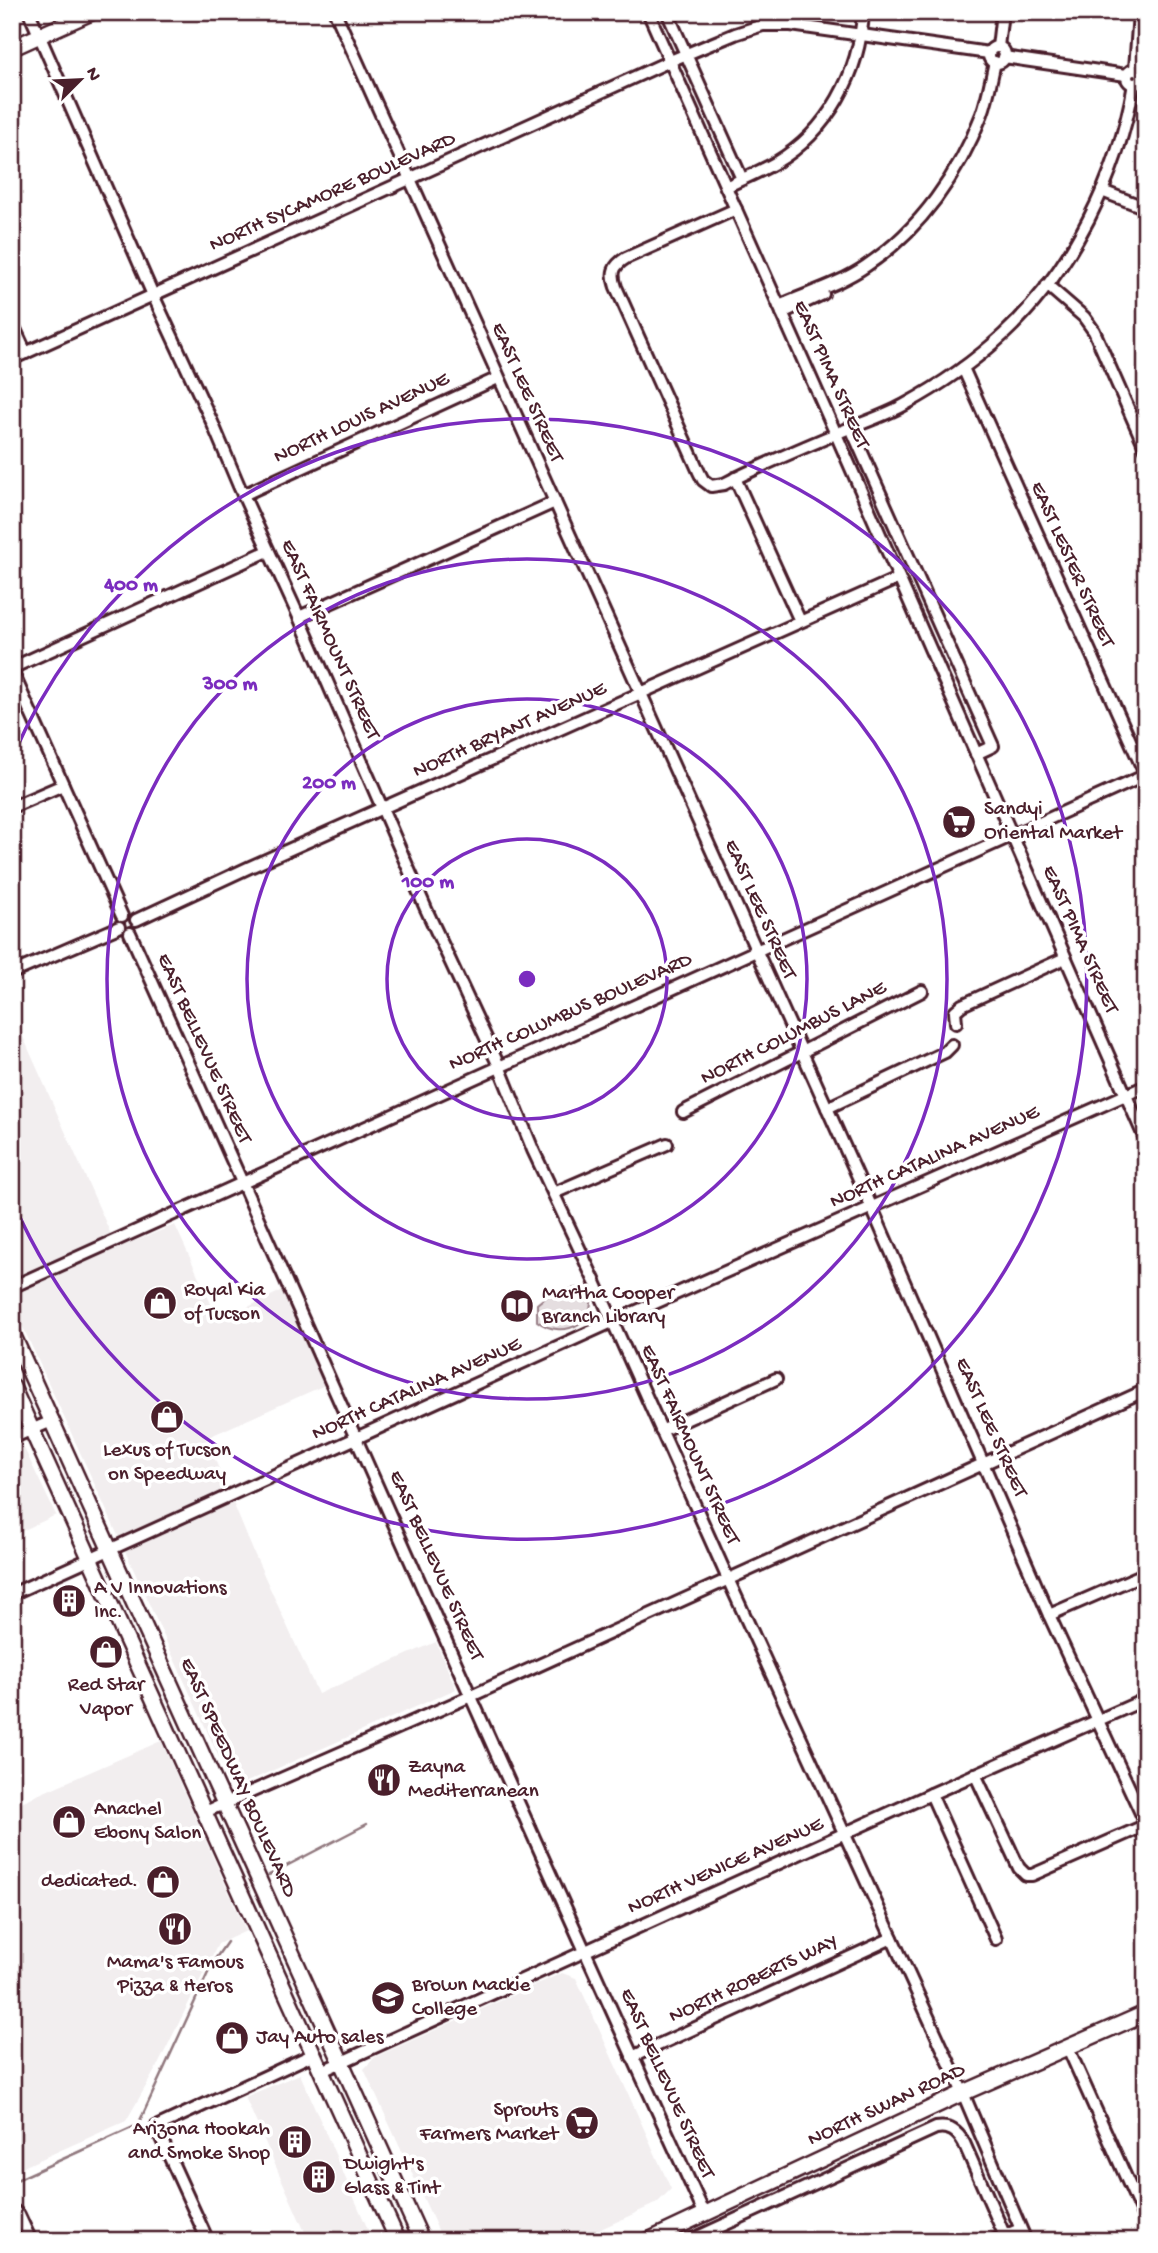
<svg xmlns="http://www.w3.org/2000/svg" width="1158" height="2253" font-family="'Gochi Hand',sans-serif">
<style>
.built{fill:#f2eeef}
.green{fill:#e5dee0;stroke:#987e86;stroke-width:2}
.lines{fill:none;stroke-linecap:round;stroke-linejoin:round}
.stream{stroke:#91787e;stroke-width:2.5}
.minor-casing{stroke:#4a1f2b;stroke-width:16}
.major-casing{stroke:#4a1f2b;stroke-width:19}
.minor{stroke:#fff;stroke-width:10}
.major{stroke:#fff;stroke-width:14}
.ring{fill:none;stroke:#7b2cbf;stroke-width:3.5}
.labels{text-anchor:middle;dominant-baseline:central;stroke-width:7;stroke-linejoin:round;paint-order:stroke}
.street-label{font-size:21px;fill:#4a1f2b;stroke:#fff}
.poi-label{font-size:21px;fill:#4a1f2b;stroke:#fff;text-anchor:start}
.centre{fill:#7b2cbf;stroke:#fff;stroke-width:3.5}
.ring-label{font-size:21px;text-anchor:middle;font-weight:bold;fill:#7b2cbf;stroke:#fff;stroke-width:7;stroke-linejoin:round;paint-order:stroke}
</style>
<rect width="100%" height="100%" fill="#fff"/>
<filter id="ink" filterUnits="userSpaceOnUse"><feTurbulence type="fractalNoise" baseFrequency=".0143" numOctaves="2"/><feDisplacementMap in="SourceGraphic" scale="14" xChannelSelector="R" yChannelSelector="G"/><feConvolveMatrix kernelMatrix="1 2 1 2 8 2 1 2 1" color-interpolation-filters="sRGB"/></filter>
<g filter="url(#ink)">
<g class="built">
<polygon points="12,1012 117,1248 175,1225 219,1321 283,1290 325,1385 206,1438 254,1553 318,1694 436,1642 456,1689 233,1788 12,1303"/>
<polygon points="12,1423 56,1515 22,1531 12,1514"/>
<polygon points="161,1741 246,1931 218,1944 158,2065 126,2121 12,2172 12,1806"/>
<polygon points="562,1973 576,1978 671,2189 657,2203 575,2241 443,2241 364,2069 375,2057"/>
<polygon points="300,2074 373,2241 309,2241 245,2097"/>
</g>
<path class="green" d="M587 1286C604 1320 564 1342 537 1321V1304L548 1295V1293Z"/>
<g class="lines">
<g class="stream">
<polyline points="269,1875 367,1824"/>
<polyline points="12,2182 138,2125 213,1962 227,1942"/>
</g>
<g class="minor-casing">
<g id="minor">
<polyline points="29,12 153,295 212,422 239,486 299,617 426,909 499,1066 533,1150 595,1282 728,1579 963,2093 1026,2241"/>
<polyline points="335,12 872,1208 1049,1615 1146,1824"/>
<polyline points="648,12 836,434 1146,1141"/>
<polyline points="667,12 742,179"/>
<polyline points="998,47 1002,12"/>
<circle cx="997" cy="55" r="8"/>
<polyline points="1004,57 1126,75"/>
<polyline points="1135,69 1139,12"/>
<circle cx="1134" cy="77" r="7"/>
<path d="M726 187C742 179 759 172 775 163 828 132 860 73 863 12"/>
<polyline points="1102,191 1146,208"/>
<path d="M736 209 626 258C613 266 611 273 616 287L699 472 703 480 711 486 724 484C763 464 805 447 845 430 865 422 886 415 904 405 939 386 974 362 1004 334 1072 270 1118 176 1134 84"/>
<polyline points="1047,285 1084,317 1094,331 1146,449"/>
<path d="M779 306C808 293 840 284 866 266 920 230 959 174 982 114 988 98 991 79 995 62"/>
<polyline points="782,313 823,294"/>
<polyline points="12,323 26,353"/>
<polyline points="12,359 670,61 735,34 763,25 791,25 989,53"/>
<polyline points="963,368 1146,776"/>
<polyline points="851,428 993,746 976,754"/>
<polyline points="735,478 800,621"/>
<polyline points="243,495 498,378"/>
<polyline points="299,617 555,502"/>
<polyline points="12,668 268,551"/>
<polyline points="12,671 122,916"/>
<polyline points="12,807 63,785"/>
<polyline points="136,920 250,867 899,578"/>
<path d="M130 933C323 1359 509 1790 705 2215"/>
<polyline points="12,973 119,927"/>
<polyline points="956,1023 955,1011 962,1005 1065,958"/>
<polyline points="827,1108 945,1052 952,1045"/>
<polyline points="683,1112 922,991"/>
<polyline points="554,1193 667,1144"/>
<polyline points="12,1287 1146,775"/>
<polyline points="661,1431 776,1379"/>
<polyline points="12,1438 52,1421"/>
<polyline points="12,1594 612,1322 1146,1086"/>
<polyline points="1049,1615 1146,1573"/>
<polyline points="975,1774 1019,1868 1026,1875 1032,1875 1146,1825"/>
<polyline points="931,1794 996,1939"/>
<polyline points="205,1812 471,1696 1146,1390"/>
<polyline points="1068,2048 1146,2222"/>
<polyline points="632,2057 892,1938"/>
<polyline points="322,2071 931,1794 1146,1699"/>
<polyline points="12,2209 19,2215 31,2241"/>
<polyline points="208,2241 156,2127 314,2054"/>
<path d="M689 2241 936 2128C950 2126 957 2131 964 2143L1007 2241"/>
<polyline points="992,2241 1020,2229"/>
</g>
</g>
<g class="major-casing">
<g id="major">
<polyline points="12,48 92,12"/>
<polyline points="12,1333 422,2241"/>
<polyline points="12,1386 398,2241"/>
<polyline points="647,2241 963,2093 1146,2013"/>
</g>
</g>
<use href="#minor" class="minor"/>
<use href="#major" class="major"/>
</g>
</g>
<g class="ring">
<circle cx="527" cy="979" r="140"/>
<circle cx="527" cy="979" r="280"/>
<circle cx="527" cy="979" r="420"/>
<path d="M13 756A560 560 0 1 1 13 1202"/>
</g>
<defs>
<g id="supermarket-disc" transform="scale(1.75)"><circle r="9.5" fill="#4a1f2b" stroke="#fff"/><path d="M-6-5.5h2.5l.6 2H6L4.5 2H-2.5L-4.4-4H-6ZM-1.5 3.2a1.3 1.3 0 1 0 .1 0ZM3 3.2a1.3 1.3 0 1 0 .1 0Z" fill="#fff"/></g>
<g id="shop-disc" transform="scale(1.75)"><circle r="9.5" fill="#4a1f2b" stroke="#fff"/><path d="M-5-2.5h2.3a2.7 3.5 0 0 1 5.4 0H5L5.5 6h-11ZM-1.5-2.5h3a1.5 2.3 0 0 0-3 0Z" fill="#fff"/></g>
<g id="library-disc" transform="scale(1.75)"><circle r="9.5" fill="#4a1f2b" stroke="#fff"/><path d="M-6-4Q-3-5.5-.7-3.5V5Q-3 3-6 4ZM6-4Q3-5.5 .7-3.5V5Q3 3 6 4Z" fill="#fff"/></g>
<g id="building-disc" transform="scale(1.75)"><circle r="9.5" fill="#4a1f2b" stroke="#fff"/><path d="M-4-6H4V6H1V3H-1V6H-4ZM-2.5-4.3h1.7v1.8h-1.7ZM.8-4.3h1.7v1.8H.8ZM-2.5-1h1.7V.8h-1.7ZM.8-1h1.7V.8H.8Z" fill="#fff"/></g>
<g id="restaurant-disc" transform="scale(1.75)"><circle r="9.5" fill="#4a1f2b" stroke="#fff"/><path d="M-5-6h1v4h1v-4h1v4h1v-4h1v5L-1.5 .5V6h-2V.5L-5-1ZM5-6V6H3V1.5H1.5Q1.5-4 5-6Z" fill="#fff"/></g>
<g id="university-disc" transform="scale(1.75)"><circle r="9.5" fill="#4a1f2b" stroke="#fff"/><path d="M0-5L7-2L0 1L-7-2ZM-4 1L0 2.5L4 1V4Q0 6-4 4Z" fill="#fff"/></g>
</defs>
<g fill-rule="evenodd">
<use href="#supermarket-disc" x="959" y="822"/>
<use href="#shop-disc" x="160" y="1303"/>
<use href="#library-disc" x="517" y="1306"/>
<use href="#shop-disc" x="167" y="1417"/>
<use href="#building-disc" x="69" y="1601"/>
<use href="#shop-disc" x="106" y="1652"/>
<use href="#restaurant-disc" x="384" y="1780"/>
<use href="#shop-disc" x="69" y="1822"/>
<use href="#shop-disc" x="163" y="1882"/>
<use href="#restaurant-disc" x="175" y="1929"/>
<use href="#university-disc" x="388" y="1998"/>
<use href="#shop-disc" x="232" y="2038"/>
<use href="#supermarket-disc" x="582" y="2123"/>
<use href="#building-disc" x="295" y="2142"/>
<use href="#building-disc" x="319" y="2177"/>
</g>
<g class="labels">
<g class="street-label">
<text transform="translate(333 193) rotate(-24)">NORTH SYCAMORE BOULEVARD</text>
<text transform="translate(830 375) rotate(66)">EAST PIMA STREET</text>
<text transform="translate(526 393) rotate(66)">EAST LEE STREET</text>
<text transform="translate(362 419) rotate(-25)">NORTH LOUIS AVENUE</text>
<text transform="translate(1071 565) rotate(66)">EAST LESTER STREET</text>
<text transform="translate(329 640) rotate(66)">EAST FAIRMOUNT STREET</text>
<text transform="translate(510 731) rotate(-24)">NORTH BRYANT AVENUE</text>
<text transform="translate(759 910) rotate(66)">EAST LEE STREET</text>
<text transform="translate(1079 940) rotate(66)">EAST PIMA STREET</text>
<text transform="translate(571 1013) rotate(-24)">NORTH COLUMBUS BOULEVARD</text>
<text transform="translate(794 1034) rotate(-27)">NORTH COLUMBUS LANE</text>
<text transform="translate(203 1049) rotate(66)">EAST BELLEVUE STREET</text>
<text transform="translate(935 1158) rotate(-24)">NORTH CATALINA AVENUE</text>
<text transform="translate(417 1390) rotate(-24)">NORTH CATALINA AVENUE</text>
<text transform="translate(990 1428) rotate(66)">EAST LEE STREET</text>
<text transform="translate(689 1445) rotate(66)">EAST FAIRMOUNT STREET</text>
<text transform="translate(435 1566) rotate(66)">EAST BELLEVUE STREET</text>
<text transform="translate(237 1778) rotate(66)">EAST SPEEDWAY BOULEVARD</text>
<text transform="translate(726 1867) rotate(-24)">NORTH VENICE AVENUE</text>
<text transform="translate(754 1980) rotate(-25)">NORTH ROBERTS WAY</text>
<text transform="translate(666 2084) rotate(66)">EAST BELLEVUE STREET</text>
<text transform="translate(887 2106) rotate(-25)">NORTH SWAN ROAD</text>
</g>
<g class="poi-label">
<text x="984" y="810">Sandyi<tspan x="984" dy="24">Oriental Market</tspan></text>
<text x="184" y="1291">Royal Kia<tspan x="184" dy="24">of Tucson</tspan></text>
<text x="542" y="1294">Martha Cooper<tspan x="542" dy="24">Branch Library</tspan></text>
<text x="167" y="1451" text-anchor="middle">Lexus of Tucson<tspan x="167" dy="24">on Speedway</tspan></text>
<text x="94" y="1589">A V Innovations<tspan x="94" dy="24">Inc.</tspan></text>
<text x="106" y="1686" text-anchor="middle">Red Star<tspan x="106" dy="24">Vapor</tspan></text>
<text x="408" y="1768">Zayna<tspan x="408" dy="24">Mediterranean</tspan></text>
<text x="94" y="1810">Anachel<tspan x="94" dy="24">Ebony Salon</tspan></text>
<text x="138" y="1882" text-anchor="end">dedicated.</text>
<text x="175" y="1963" text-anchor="middle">Mama's Famous<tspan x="175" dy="24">Pizza &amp; Heros</tspan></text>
<text x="412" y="1986">Brown Mackie<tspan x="412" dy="24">College</tspan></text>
<text x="256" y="2038">Jay Auto sales</text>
<text x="558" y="2111" text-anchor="end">Sprouts<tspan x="558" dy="24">Farmers Market</tspan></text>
<text x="270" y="2130" text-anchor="end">Arizona Hookah<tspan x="270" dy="24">and Smoke Shop</tspan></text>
<text x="344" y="2165">Dwight's<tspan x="344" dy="24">Glass &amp; Tint</tspan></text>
</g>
</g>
<circle cx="527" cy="979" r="10" class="centre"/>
<g class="ring-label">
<text x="131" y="590">400 m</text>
<text x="230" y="689">300 m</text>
<text x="329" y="788">200 m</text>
<text x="428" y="887">100 m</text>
</g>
<rect width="1158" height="2253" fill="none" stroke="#fff" stroke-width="42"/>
<rect x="21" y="21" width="1116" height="2211" fill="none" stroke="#4a1f2b" stroke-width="2.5" filter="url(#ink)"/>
<g transform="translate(80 80) rotate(66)" stroke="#ffffff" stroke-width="5" paint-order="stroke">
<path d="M0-5L12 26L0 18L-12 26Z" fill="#4a1f2b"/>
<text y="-10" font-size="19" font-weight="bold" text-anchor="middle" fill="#4a1f2b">N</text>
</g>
</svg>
